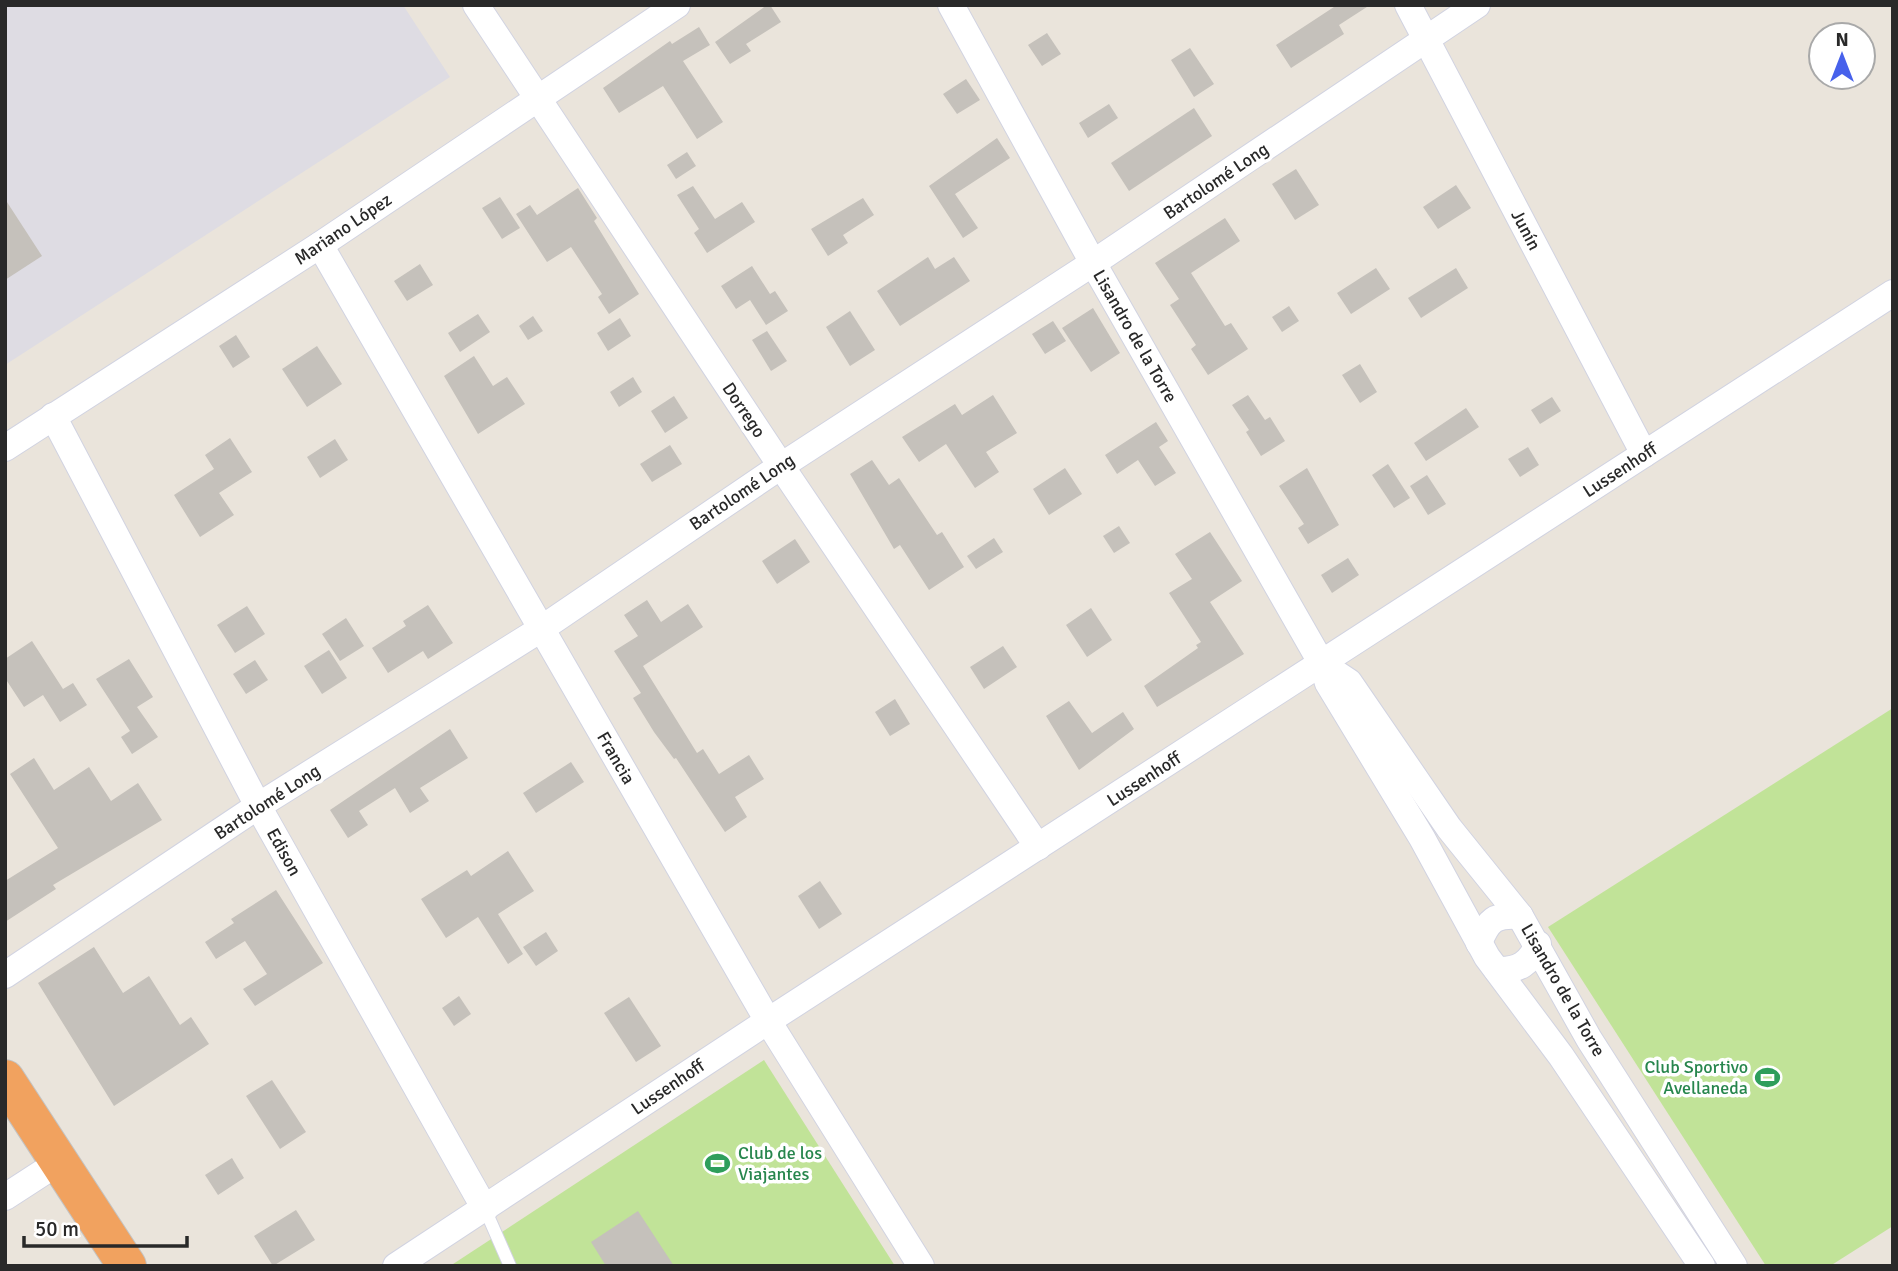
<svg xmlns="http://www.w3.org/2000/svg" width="1898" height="1271" font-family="Signika,sans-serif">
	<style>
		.industrial { fill: #dedce3 }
		.pitch { fill: #c1e398 }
		.building { fill: #c5c1bb }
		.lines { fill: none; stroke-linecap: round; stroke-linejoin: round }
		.lane-casing { stroke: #d1d3e1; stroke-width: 14 }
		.street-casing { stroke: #d1d3e1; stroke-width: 28 }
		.highway-casing { stroke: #c3c3c3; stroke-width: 40 }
		.lane { stroke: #fff; stroke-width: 12 }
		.street { stroke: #fff; stroke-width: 26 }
		.highway { stroke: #f1a25f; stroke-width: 38 }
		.labels { text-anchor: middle; stroke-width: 7; stroke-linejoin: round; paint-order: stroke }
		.street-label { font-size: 18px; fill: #292929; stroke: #fff }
		.leisure-label { font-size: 18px; fill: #27864d; stroke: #fff; text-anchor: end }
	</style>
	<rect width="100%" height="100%" fill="#eae4db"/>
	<path class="industrial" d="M5,5H403L450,77L5,365Z"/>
	<g class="pitch">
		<path d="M1893,708V1226L1830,1266H1766L1548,927Z"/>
		<path d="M764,1060L895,1266H450Z"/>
	</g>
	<g class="building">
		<path d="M767,5H770L781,22L746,44L751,51L730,64L715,42Z"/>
		<path d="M1337,5H1370L1339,25L1344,34L1291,68L1276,45Z"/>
		<path d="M699,27L710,45L683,61L723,122L697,139L663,86L619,113L603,88L670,41L672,44Z"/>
		<path d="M1047,33L1061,54L1042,66L1028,45Z"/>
		<path d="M1190,48L1214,84L1194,97L1171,60Z"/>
		<path d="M966,79L980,100L957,114L943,94Z"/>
		<path d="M1109,104L1118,118L1088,138L1079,123Z"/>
		<path d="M1194,108L1212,136L1129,191L1111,163Z"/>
		<path d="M997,138L1010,158L955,194L978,228L963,238L929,186Z"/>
		<path d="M687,152L696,166L676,179L667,165Z"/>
		<path d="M1296,169L1319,205L1295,220L1272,184Z"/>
		<path d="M1456,185L1471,208L1438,229L1423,207Z"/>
		<path d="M693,186L715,219L742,202L755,222L707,253L694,233L699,229L677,195Z"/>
		<path d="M578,188L597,218L594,221L639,294L609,314L598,297L602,294L571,247L547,262L516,214L530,205L537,215Z"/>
		<path d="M500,197L520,228L502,239L482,208Z"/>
		<path d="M863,198L874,215L843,235L848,243L828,256L811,229Z"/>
		<path d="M5,199L42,256L5,280Z"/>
		<path d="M1225,218L1240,241L1191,273L1225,326L1231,323L1248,349L1208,375L1191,349L1196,345L1170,305L1179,299L1155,263Z"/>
		<path d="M928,257L935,269L954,257L970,281L900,326L877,291Z"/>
		<path d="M420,264L433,285L407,301L394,281Z"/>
		<path d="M752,266L770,294L775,291L788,311L766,325L750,300L736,309L721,286Z"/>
		<path d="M1376,268L1390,289L1351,314L1337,293Z"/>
		<path d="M1456,268L1468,288L1421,318L1408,298Z"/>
		<path d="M1289,306L1299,321L1282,332L1272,317Z"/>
		<path d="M1093,308L1120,353L1091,372L1062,328Z"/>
		<path d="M850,311L875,350L850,366L826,327Z"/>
		<path d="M478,314L490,332L460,352L448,333Z"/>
		<path d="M533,316L543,331L528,340L519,326Z"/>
		<path d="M620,318L631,336L608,351L597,333Z"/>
		<path d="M1053,321L1066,341L1045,354L1032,334Z"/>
		<path d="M767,331L787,361L771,371L752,340Z"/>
		<path d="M236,335L250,357L233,368L219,346Z"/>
		<path d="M317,346L342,384L307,407L282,369Z"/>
		<path d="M474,356L493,386L507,377L525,404L478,434L444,376Z"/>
		<path d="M1360,364L1377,392L1360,403L1342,375Z"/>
		<path d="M633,377L642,392L619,407L610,392Z"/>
		<path d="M993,395L1017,433L986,452L999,472L975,488L946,444L919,462L902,437L955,404L962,415Z"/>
		<path d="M1248,395L1265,420L1270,417L1285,441L1261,456L1246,432L1249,430L1232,405Z"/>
		<path d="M674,396L688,418L665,433L651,411Z"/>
		<path d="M1552,397L1561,411L1540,424L1531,410Z"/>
		<path d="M1466,408L1479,427L1426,461L1414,443Z"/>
		<path d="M1156,422L1168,441L1159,447L1176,473L1155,486L1138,460L1117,474L1105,455Z"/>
		<path d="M230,438L252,472L219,493L234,515L200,537L174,495L214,469L205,455Z"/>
		<path d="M335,439L348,460L320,478L307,457Z"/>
		<path d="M670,445L682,464L652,482L640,464Z"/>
		<path d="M1528,447L1539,465L1520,477L1508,459Z"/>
		<path d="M872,460L889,485L899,478L937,535L942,532L964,567L929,590L900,545L894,549L850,474Z"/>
		<path d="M1388,464L1410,498L1394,508L1372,475Z"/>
		<path d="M1065,468L1082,494L1049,515L1033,489Z"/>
		<path d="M1307,468L1339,525L1308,544L1298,528L1304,524L1279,486Z"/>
		<path d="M1427,475L1446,504L1428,515L1410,486Z"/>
		<path d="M1119,526L1130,543L1114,553L1103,536Z"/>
		<path d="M1210,532L1242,581L1210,602L1244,654L1157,707L1144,686L1198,648L1196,645L1201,642L1169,593L1192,579L1175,554Z"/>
		<path d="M994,538L1003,552L976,569L967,556Z"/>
		<path d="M795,539L810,562L777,584L762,561Z"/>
		<path d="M1348,558L1359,575L1332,593L1321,575Z"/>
		<path d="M647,600L661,622L688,604L703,627L643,666L697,753L703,749L719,774L749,755L764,779L735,797L747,817L725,832L676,758L674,759L654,732L633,698L641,693L614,651L638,636L624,615Z"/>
		<path d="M428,605L453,643L428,659L423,651L388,673L372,648L406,626L403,621Z"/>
		<path d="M247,606L265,634L235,653L217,625Z"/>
		<path d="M1091,608L1112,640L1087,657L1066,625Z"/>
		<path d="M346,618L364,646L340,661L322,634Z"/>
		<path d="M32,641L63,689L73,683L87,705L60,722L43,695L24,707L5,678V659Z"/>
		<path d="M1003,646L1017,667L984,689L970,667Z"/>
		<path d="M329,650L347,678L322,694L304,666Z"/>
		<path d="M129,659L153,697L137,707L158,737L132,754L121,737L130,731L96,679Z"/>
		<path d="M255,660L268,680L246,694L233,674Z"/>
		<path d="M895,699L910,724L890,736L875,712Z"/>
		<path d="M1069,701L1092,733L1123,712L1134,729L1079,770L1046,716Z"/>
		<path d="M450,729L468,758L420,788L429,801L410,813L395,788L359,811L368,825L348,838L330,810Z"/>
		<path d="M34,758L54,790L89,767L111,801L138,783L162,820L53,885L56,889L5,922V881L58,848L10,774Z"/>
		<path d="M571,762L584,782L536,813L523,793Z"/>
		<path d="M508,851L534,891L498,914L523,954L508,964L478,917L446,938L421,899L467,870L471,876Z"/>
		<path d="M820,881L842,914L819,929L798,896Z"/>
		<path d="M276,890L323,963L255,1006L243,989L267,974L245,941L216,959L205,942L234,923L231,919Z"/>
		<path d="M546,932L558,951L536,966L523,947Z"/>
		<path d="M94,947L123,993L149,976L180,1025L191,1017L209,1044L114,1106L38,983Z"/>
		<path d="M459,996L471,1014L454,1026L442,1008Z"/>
		<path d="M629,997L661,1046L636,1062L604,1013Z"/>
		<path d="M272,1080L306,1132L280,1149L246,1096Z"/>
		<path d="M232,1158L244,1178L218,1195L205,1175Z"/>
		<path d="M296,1210L315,1240L273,1266L254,1236Z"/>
		<path d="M638,1211L674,1266H606L591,1242Z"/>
	</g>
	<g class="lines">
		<defs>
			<path id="lane" d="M485,1209L510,1266"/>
			<g id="street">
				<path d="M476,5L781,466L1038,847"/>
				<path d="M951,5L1093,263L1322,664L1328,683L1422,838L1487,957L1561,1056L1702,1266"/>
				<path d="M1408,5L1644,454"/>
				<path d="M320,245L768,1021L921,1266"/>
				<path d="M53,416L258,806L485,1209"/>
				<path d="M5,448L320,245L677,5"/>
				<path d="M1322,664L1349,682L1449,828L1520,916L1589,1039L1734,1266"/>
				<path d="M1479,943C1488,920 1495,914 1520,916"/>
				<path d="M1497,970C1519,971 1530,963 1538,944"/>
				<path d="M5,975L258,806L541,629L781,466L1093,263L1477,5"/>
				<path d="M5,1197L59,1162"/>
				<path d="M396,1266L768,1021L1893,293"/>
			</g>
			<path id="highway" d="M5,1079L127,1266"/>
		</defs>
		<use href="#lane" class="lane-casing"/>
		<use href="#street" class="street-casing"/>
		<use href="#highway" class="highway-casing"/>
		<use href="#lane" class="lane"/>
		<use href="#street" class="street"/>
		<use href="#highway" class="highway"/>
	</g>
	<defs>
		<symbol id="stadium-bare" viewBox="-9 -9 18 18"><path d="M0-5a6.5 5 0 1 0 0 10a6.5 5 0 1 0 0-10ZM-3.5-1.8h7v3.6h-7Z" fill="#2e9e5b" stroke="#fff" stroke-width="2.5" paint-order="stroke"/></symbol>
	</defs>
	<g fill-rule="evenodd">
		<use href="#stadium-bare" x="1750" y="1060" width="35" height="35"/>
		<use href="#stadium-bare" x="700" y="1146" width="35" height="35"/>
	</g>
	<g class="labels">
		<g class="street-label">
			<text transform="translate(1216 181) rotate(-34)" y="6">Bartolomé Long</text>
			<text transform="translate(343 229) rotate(-34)" y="6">Mariano López</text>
			<text transform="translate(1526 230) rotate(62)" y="6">Junín</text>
			<text transform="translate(1135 336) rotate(60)" y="6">Lisandro de la Torre</text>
			<text transform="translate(744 410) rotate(56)" y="6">Dorrego</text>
			<text transform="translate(1620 470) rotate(-33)" y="6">Lussenhoff</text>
			<text transform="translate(742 492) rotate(-34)" y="6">Bartolomé Long</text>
			<text transform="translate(616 758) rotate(60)" y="6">Francia</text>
			<text transform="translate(1144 779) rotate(-33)" y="6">Lussenhoff</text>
			<text transform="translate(267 802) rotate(-33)" y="6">Bartolomé Long</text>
			<text transform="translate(284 852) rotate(61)" y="6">Edison</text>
			<text transform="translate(1563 990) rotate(60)" y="6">Lisandro de la Torre</text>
			<text transform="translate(668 1087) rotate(-34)" y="6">Lussenhoff</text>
		</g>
		<g class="leisure-label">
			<text x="1748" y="1073">Club Sportivo<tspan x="1748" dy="21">Avellaneda</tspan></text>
			<text x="738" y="1159" text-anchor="start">Club de los<tspan x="738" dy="21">Viajantes</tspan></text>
		</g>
	</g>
	<rect width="1898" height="1271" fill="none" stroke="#292929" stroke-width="14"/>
	<g transform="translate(1842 56)"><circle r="33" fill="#ffffff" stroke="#a9a9a9" stroke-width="2"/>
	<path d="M0-5L12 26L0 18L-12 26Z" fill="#4761eb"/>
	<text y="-10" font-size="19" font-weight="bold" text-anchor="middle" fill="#292929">N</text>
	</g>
	<path d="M24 1236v10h163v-10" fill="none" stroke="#292929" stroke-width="3.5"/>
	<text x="35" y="1236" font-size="21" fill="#292929" stroke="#ffffff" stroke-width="5" paint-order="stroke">50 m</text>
</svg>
